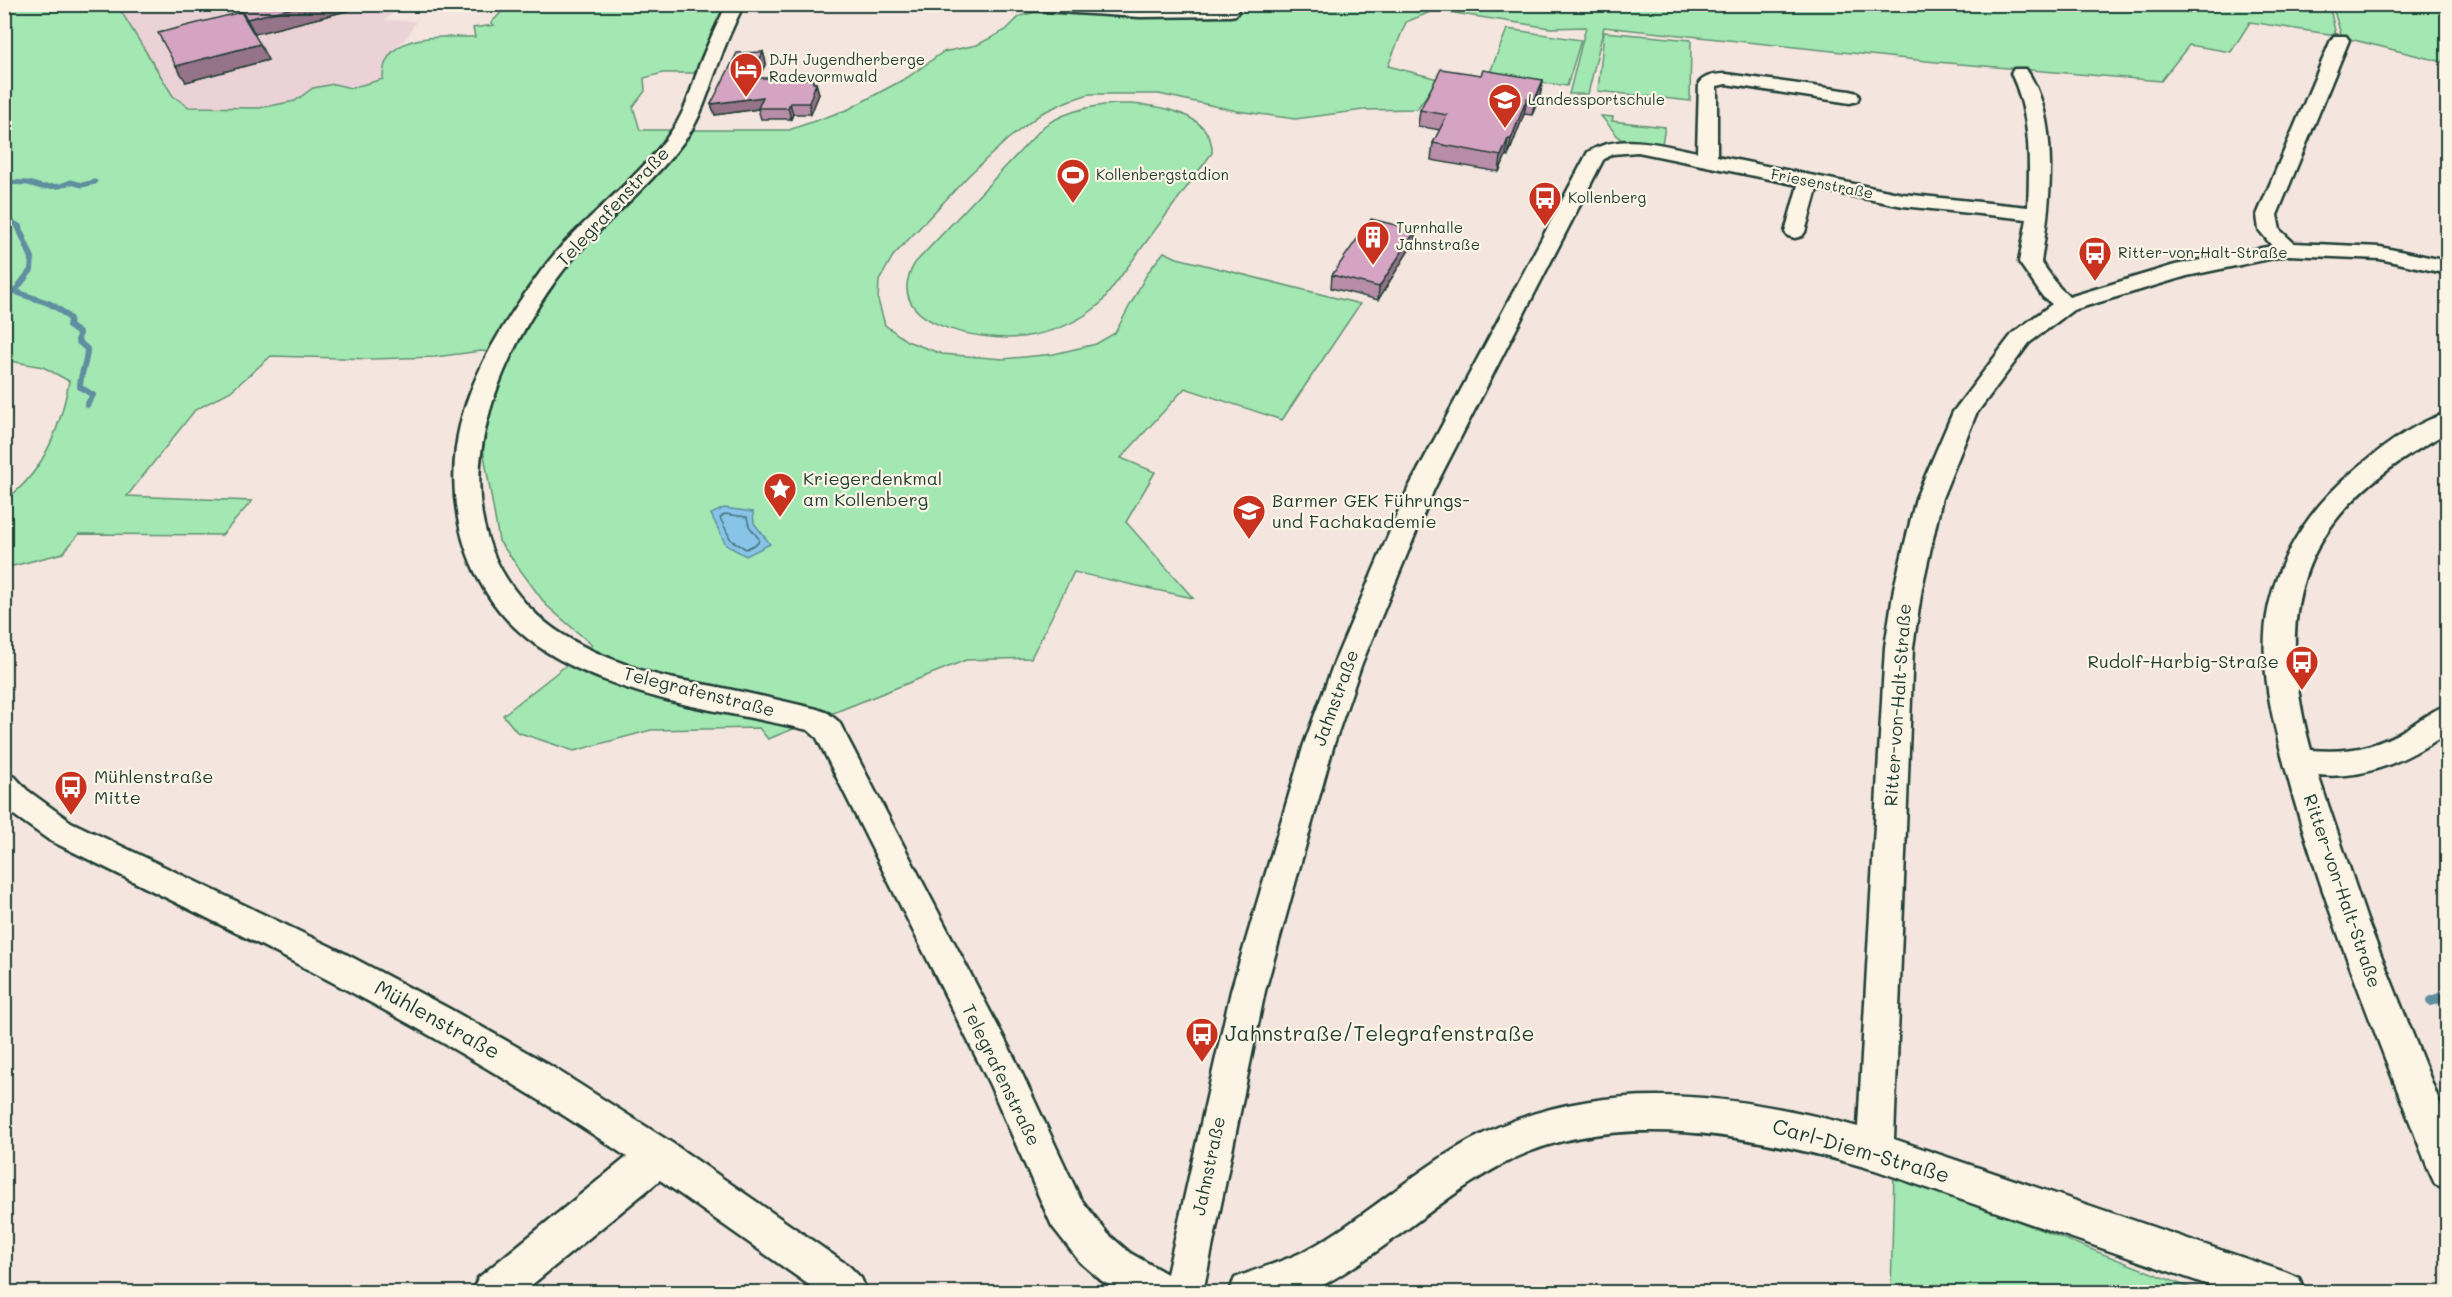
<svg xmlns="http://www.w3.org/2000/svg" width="2452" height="1297" font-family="Mali,sans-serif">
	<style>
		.built { fill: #ebd2d6 }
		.green { fill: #a3e7b2; stroke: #619273; stroke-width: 1.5 }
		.water { fill: #88c4e8; stroke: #5e8ea0; stroke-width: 1.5 }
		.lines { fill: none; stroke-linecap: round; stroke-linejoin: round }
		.shore { stroke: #49737c; stroke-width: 1.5 }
		.stream-far2 { stroke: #5e8ea0; stroke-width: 5 }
		.stream-far1 { stroke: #5e8ea0; stroke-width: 6 }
		.stream { stroke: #5e8ea0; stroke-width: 10 }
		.street-casing { stroke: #1f3d34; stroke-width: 5 }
		.street { fill: #fcf5e5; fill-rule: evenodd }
		.wall { fill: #b78da8; stroke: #1f3d34; stroke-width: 1.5 }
		.shaded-wall { fill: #957388; stroke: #1f3d34; stroke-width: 1.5 }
		.building { fill: #d5a4c3; stroke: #1f3d34; stroke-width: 1.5 }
		.labels { text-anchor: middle; stroke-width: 4.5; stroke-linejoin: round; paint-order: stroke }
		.far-poi-label { font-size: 15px; fill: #1f3d34; stroke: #fcf5e5; text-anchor: start }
		.far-street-label { font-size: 15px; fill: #1f3d34; stroke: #fcf5e5 }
		.street-label { font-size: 18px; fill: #1f3d34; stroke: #fcf5e5 }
		.poi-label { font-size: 18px; fill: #1f3d34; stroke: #fcf5e5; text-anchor: start }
		.near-street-label { font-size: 21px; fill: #1f3d34; stroke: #fcf5e5 }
		.near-poi-label { font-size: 21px; fill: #1f3d34; stroke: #fcf5e5; text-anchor: start }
	</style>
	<rect width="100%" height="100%" fill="#f4e5de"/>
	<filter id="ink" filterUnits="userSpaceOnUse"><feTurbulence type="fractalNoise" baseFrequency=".0167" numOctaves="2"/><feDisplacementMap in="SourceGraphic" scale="12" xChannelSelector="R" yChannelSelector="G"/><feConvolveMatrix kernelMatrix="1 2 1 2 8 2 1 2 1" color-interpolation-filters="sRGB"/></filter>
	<g filter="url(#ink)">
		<path class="built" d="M128,4H404L385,20L416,21L409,34L397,47L383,79L351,88L334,84L314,88L295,101L259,108L189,107L173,96L119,8Z"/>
		<g class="green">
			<path d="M1215,4H2329L2336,35L2250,22L2231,52L2189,45L2161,81L1936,62L1604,27L1588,94H1569L1586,27L1550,28L1435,10L1406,22L1388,66L1438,79L1417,109L1363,110L1295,119L1237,111L1159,94H1089L1068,101L1042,113L1008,139L969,175L893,256L879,281L878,300L885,325L907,341L942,354L1003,359L1054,354L1096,344L1115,333L1148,272L1164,252L1177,258L1360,304L1282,420L1185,388L1121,458L1155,472L1126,522L1193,598L1074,572L1031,658L966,660L768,739L759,728L651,730L574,751L517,732L503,715L592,645L546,605L499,541L483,449L493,398L510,355L481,351L435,357L373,359L271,356L231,391L195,410L127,496L252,501L222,535L79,534L63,553L5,568V500C44,473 61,426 69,381L43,367L10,361L5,345L4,5H128L119,8L173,96L189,107L259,108L295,101L313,88L334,84L351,88L383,79C382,31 441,37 475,37L473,28L494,25L491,23L508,5H735L704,73H663L644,78L645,91L633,107L640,130H789L849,109L908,77L943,52L977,45L1006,30L1020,16L1057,7L1212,12Z"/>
			<path d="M2332,5H2447V63L2342,37Z"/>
			<path d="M1507,29L1581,40L1567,86L1489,75Z"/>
			<path d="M1604,32L1691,40L1690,101L1598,91Z"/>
			<path d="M1130,104C1159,105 1214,114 1212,153L1101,303C1079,323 1051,333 1022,337C983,342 877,325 915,263L1044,126C1069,109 1101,103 1130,104Z"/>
			<path d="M1601,116L1613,117L1612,121L1665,127L1662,144L1620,139Z"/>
			<path d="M1894,1173L2201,1292H1891Z"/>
		</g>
		<path class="water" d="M724,508L753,512L754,523L770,544L746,556L726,545L711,514Z"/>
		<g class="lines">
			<path class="shore" d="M725,514L747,517L749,526L759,539L758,543L746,549L731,540L720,518Z"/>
			<g class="stream-far2">
				<path d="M4,182L28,183L42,187L60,186L71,182L82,185L95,182"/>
				<path d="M4,216L20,227"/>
			</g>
			<path class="stream-far1" d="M18,226L32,258L31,270L15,291C40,303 50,298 70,319L69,326L79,333L78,341L87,349C87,363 80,374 80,387L93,395L87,405"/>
			<path class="stream" d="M2431,1001L2448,995"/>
			<defs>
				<g id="street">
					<path d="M727,4H744C734,24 725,44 718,65C709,88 703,113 689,134C651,189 595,226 556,280C483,381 433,527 545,622C568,641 602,656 630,666C656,677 686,681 713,686C748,693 783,701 817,709L828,713L839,722L1016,1061L1080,1198L1108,1234L1130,1253L1167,1274L1231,991L1304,744L1334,663L1408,489L1588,152C1622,132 1661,145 1697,152L1699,83C1705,75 1717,74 1726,74L1850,91L1857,93L1859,97L1857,101L1850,103L1726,84L1717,86V156L1903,194L2028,207C2030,161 2031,115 2011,73L2014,69H2026C2061,119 2050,205 2041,262L2059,287L2069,297L2175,265L2272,246L2259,230L2257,215L2331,40L2334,36H2346L2349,40L2277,215L2280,230L2294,243L2380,247L2448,261V274L2380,259L2288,255L2187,276L2073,310L2029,343L1976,414L1942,498L1922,588L1913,647L1894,1139L2285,1272L2299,1278L2305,1292H2229L1875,1170C1762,1137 1613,1105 1503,1164C1448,1193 1403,1236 1350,1269C1337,1277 1321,1288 1306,1292C1290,1296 1248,1292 1229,1292L1235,1278C1259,1268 1283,1262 1307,1250C1364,1219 1411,1173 1469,1141C1590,1075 1730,1092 1858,1127L1885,647L1894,588L1916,498L1953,412L2013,333L2052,304L2043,297L2019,262L2027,219L1903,206L1817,189L1805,232L1802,236L1795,238L1788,236L1785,232L1798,185L1638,152L1612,154L1603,160L1434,489L1362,663L1334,744L1265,991L1203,1292H1121L1102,1281L1080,1262L1052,1226L990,1085L817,738L808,730C742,714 673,707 610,682C582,672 551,657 527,638C463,587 442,498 461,421C475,367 507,318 539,274C577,220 637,184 673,129C686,110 692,87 699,66C707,45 717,25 727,4Z"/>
					<path d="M1002,4L1230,6L1236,7L1238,11L1236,15L1230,16L1140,17L1010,9Z"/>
					<path d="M2448,413V432C2307,509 2269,595 2311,750C2348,753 2375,748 2406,729C2420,720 2432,710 2448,705V733C2407,759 2368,780 2318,775L2367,920L2448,1123V1190L2435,1184L2429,1171C2381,1047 2330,924 2293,796C2277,737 2255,667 2269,605C2281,551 2313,505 2355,470C2381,448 2415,422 2448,413Z"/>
					<path d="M4,773L15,777L27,790L71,822L342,952L448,1008L546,1063L672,1143L849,1266L861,1278L867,1292H819L660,1180L523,1292H472L478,1278L627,1157C445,1033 247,937 49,840L4,808Z"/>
				</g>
			</defs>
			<use href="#street" class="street-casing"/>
			<use href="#street" class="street"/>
		</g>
		<g class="wall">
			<path d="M235,4H349L351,10L255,34L245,19L268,60L186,82L240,12Z"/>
			<path d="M763,52L766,63L758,78L816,83L819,94L811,114H793L791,119H761L758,109L715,115L711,104Z"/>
			<path d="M1481,75L1543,80L1540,96L1532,115L1524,114L1508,156L1506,155L1499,172L1431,160L1433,143L1440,130L1418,126L1420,110Z"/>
			<path d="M1416,230L1414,242L1378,300L1331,288L1332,275Z"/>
		</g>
		<g class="shaded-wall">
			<path d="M309,4H349L351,10L255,34L247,19Z"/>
			<path d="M260,44L268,60L186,82L176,66Z"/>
			<path d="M763,52L766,63L754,88L751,78Z"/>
			<path d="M812,78L815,88L816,83L819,94L811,114L809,103Z"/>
			<path d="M1543,80L1540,96L1532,115L1535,99Z"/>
			<path d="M763,97L758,109L715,115L711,104Z"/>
			<path d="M1527,98L1524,114L1508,156L1511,139Z"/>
			<path d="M790,103L793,114L791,119L788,108Z"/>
			<path d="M1508,139L1506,155L1499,172L1501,156Z"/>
			<path d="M1416,230L1414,242L1378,300L1379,287Z"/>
		</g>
		<g class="building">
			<path d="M237,4H309L247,19Z"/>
			<path d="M241,12L260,44L176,66L158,33Z"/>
			<path d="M763,52L751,78H812L813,83H816L809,103H790L788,108H758L763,97L711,104L737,53Z"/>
			<path d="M1441,69L1481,75L1483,70L1543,80L1535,99L1527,98L1511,139H1508L1501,156L1433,143L1447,115L1420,110Z"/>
			<path d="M1371,219L1416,230L1379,287L1332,275Z"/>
		</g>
	</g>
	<defs>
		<symbol id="hotel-pin" viewBox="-11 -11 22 30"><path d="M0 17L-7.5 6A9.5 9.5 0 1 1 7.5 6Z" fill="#c8321e" stroke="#fcf5e5"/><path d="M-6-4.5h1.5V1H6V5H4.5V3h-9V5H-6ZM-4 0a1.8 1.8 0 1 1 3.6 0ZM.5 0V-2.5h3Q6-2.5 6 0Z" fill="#fff"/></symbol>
		<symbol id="school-pin" viewBox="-11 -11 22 30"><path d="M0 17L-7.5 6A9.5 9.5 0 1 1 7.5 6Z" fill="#c8321e" stroke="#fcf5e5"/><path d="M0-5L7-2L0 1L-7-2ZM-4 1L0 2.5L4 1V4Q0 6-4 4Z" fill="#fff"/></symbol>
		<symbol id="stadium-pin" viewBox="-11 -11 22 30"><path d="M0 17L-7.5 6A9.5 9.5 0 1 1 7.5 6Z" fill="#c8321e" stroke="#fcf5e5"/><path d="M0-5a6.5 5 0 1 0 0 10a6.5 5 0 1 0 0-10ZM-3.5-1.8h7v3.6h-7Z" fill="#fff"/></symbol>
		<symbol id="bus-pin" viewBox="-11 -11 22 30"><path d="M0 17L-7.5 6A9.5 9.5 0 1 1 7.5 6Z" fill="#c8321e" stroke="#fcf5e5"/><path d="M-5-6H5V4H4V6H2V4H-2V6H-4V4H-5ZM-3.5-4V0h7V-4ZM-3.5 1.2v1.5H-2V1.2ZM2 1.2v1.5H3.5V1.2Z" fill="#fff"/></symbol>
		<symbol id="building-pin" viewBox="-11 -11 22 30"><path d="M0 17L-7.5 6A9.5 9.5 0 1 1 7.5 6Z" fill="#c8321e" stroke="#fcf5e5"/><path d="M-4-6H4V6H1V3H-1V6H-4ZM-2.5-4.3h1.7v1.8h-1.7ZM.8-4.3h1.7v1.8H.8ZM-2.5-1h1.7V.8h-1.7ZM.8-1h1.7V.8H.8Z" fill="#fff"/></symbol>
		<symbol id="sight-pin" viewBox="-11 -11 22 30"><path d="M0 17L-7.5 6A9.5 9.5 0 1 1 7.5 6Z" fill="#c8321e" stroke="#fcf5e5"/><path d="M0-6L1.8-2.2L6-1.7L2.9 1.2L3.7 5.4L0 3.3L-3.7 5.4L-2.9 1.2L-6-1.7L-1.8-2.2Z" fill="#fff"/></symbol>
		<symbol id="university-pin" viewBox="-11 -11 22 30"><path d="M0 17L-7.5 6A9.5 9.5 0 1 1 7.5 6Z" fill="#c8321e" stroke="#fcf5e5"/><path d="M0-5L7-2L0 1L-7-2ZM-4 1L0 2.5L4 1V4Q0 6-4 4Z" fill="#fff"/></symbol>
	</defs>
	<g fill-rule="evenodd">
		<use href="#hotel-pin" x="727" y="50" width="38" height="52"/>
		<use href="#school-pin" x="1486" y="81" width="38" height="52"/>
		<use href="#stadium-pin" x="1054" y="156" width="38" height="52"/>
		<use href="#bus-pin" x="1526" y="179" width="38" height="52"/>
		<use href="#building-pin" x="1354" y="218" width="38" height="52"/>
		<use href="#bus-pin" x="2076" y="234" width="38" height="52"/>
		<use href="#sight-pin" x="761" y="470" width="38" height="52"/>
		<use href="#university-pin" x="1230" y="492" width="38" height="52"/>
		<use href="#bus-pin" x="2283" y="643" width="38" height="52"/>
		<use href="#bus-pin" x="52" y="768" width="38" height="52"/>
		<use href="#bus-pin" x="1183" y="1015" width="38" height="52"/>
	</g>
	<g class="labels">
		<g class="far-poi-label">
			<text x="769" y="65">DJH Jugendherberge<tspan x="769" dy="17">Radevormwald</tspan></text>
			<text x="1528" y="105">Landessportschule</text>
			<text x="1096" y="180">Kollenbergstadion</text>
			<text x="1568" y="203">Kollenberg</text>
			<text x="1396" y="233">Turnhalle<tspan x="1396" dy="17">Jahnstraße</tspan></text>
			<text x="2118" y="258">Ritter-von-Halt-Straße</text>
		</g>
		<g class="far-street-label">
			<text transform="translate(1822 184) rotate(11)" y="5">Friesenstraße</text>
		</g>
		<g class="street-label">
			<text transform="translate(613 207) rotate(-47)" y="6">Telegrafenstraße</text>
			<text transform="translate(699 692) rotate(14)" y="6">Telegrafenstraße</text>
			<text transform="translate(1336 698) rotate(-70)" y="6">Jahnstraße</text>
			<text transform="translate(1898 705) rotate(-86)" y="6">Ritter-von-Halt-Straße</text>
			<text transform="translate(2342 891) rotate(71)" y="6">Ritter-von-Halt-Straße</text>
			<text transform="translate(1001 1075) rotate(64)" y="6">Telegrafenstraße</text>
			<text transform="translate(1209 1166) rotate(-78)" y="6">Jahnstraße</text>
		</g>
		<g class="poi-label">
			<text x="803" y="485">Kriegerdenkmal<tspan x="803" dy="21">am Kollenberg</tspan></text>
			<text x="1272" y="507">Barmer GEK Führungs-<tspan x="1272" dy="21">und Fachakademie</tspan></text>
			<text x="2279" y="668" text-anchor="end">Rudolf-Harbig-Straße</text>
			<text x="94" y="783">Mühlenstraße<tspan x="94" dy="21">Mitte</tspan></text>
		</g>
		<g class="near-street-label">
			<text transform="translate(437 1020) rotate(29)" y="7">Mühlenstraße</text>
			<text transform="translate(1861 1151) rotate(16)" y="7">Carl-Diem-Straße</text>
		</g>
		<g class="near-poi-label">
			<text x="1225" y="1041">Jahnstraße/Telegrafenstraße</text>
		</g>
	</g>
	<rect width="2452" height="1297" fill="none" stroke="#fcf5e5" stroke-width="24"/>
	<rect x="12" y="12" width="2428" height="1273" fill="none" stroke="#1f3d34" stroke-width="2" filter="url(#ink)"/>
</svg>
